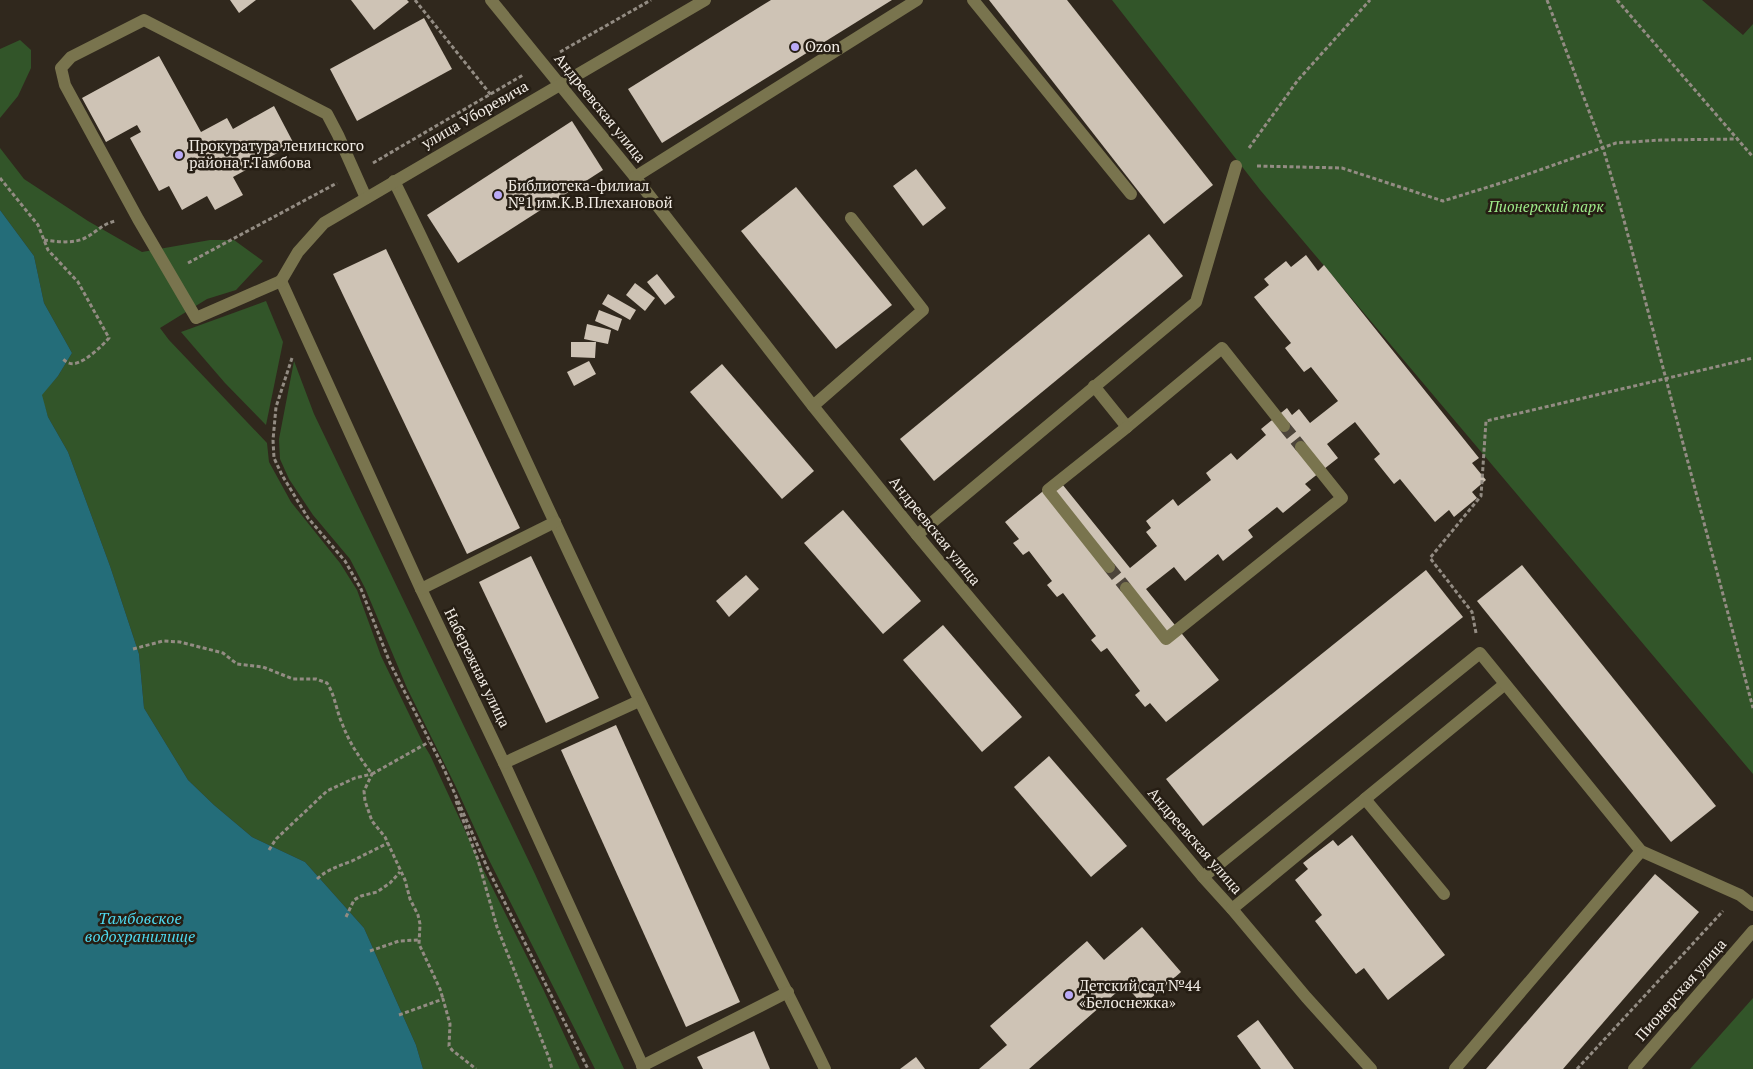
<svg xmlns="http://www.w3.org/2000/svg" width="1753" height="1069" font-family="'PT Serif',serif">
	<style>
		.green { fill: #325529 }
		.water { fill: #246d79 }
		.building { fill: #cec3b5 }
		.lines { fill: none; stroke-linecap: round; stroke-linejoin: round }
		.minor-tunnel { stroke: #4d453b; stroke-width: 12; stroke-dasharray: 12 6; stroke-linecap: butt }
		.path { stroke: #938c83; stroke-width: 3; stroke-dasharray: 4 2.5; stroke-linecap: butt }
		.minor { stroke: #79744e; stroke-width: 12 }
		.poi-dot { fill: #baaaf6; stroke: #261e14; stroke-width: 2 }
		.labels { text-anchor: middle; stroke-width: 5; stroke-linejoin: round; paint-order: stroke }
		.poi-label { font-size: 15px; fill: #f2ece5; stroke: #261e14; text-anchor: start }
		.street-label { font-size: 15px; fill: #f2ece5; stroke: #261e14 }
		.park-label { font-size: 15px; font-style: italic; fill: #9eeb8a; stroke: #261e14 }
		.water-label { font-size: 16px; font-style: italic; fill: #4dd8ee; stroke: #261e14 }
	</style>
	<rect width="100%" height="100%" fill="#30281d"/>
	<g class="green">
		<path d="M1112,0H1702L1743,35L1753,24V774L1261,191Z"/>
		<path d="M20,40L31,50V68L18,96L0,118V49Z"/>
		<path d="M0,148L24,179L88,221L142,252L210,240H234L263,261L236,290L207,299L160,328L169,340L267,443L269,462L291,502L340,563L357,590L381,656L424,745L430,755L482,867L544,991L580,1069H423L416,1045L364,928L305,862L252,837L214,805L188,780L144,708L139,654L110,566L68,452L48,417L41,395L58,376L72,353L44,303L34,256L0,210Z"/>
		<path d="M266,301L283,342L266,425L225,383L181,332Z"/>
		<path d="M294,361L314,414L535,874L624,1069H595L488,858L455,785L407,688L365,588L350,559L313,515L289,479L280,459L279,439Z"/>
		<path d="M1753,998V1069H1690Z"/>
	</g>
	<path class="water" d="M0,210L34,256L44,303L72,353L58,376L42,395L48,417L68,452L110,566L139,654L144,708L188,780L214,805L252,837L305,862L364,928L416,1045L423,1069H0Z"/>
	<g class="building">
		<path d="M230,0H256L239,13Z"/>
		<path d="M351,0H407L409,2L374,30Z"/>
		<path d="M771,0H892L662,143L628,89Z"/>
		<path d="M989,0H1067L1213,185L1164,224Z"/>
		<path d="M424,18L452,69L357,121L330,69Z"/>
		<path d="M159,56L201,132L227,118L233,129L274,106L294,144L233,177L243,195L215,210L207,196L182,210L169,186L159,191L130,138L141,132L137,125L106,142L82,98Z"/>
		<path d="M572,121L603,170L458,263L427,215Z"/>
		<path d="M916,169L946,208L923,226L893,186Z"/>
		<path d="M796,187L892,305L836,349L741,231Z"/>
		<path d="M1149,234L1183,276L934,481L900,439Z"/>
		<path d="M386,249L520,528L467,554L333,274Z"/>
		<path d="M1306,255L1318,271L1324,265L1479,458L1472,463L1486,480L1472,492L1477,498L1454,517L1449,510L1435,522L1400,479L1394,484L1374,459L1380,454L1355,422L1327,444L1338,458L1305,484L1311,490L1283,513L1277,507L1248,530L1253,537L1223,561L1218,554L1185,581L1174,567L1146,589L1219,680L1166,722L1150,703L1145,707L1135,695L1140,691L1107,648L1101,652L1091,640L1096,636L1063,593L1057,597L1047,585L1052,581L1029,551L1023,555L1013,543L1019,539L1005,522L1058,479L1130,568L1157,546L1146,532L1151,528L1146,521L1173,499L1178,506L1211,480L1206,473L1231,453L1237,460L1266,435L1261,429L1287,408L1292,415L1299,409L1310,423L1338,401L1311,367L1304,372L1285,348L1291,343L1254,297L1269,285L1264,279L1286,261L1291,267Z"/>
		<path d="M657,274L675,297L665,305L647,282Z"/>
		<path d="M635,283L655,298L645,311L626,295Z"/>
		<path d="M608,294L636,310L630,320L602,304Z"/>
		<path d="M599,310L622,319L618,331L595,321Z"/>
		<path d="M587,324L611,330L608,344L584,339Z"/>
		<path d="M571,342H596L595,358L571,357Z"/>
		<path d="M589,361L596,374L574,386L567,372Z"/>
		<path d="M722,364L814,471L782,499L690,392Z"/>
		<path d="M843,510L921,601L883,634L804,543Z"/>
		<path d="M531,556L599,698L546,723L479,582Z"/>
		<path d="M1522,565L1716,806L1671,842L1477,601Z"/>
		<path d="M1426,570L1463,617L1203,826L1166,779Z"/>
		<path d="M746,575L759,589L729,617L716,601Z"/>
		<path d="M943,625L1022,717L982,752L903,660Z"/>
		<path d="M616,725L740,1002L686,1027L561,750Z"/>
		<path d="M1049,756L1127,846L1091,877L1014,787Z"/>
		<path d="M1352,835L1445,955L1388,1000L1364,968L1356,974L1315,921L1322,915L1295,880L1308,869L1303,863L1333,840L1338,846Z"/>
		<path d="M1655,874L1699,912L1563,1069H1486Z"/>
		<path d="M1142,927L1181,972L1143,1005L1125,985L1029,1069H979L1007,1045L990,1026L1087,941L1104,960Z"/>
		<path d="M1258,1020L1294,1069H1261L1237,1036Z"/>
		<path d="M754,1031L770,1069H703L697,1057Z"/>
		<path d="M916,1057L925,1069H900Z"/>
	</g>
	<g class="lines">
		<g class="minor-tunnel">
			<path d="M1284,426L1301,447"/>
			<path d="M1109,567L1126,588"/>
		</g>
		<g class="path">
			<path d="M415,0L491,95"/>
			<path d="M1547,0L1603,148L1621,209L1753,708"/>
			<path d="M1617,0L1753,157"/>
			<path d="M560,52L651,0"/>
			<path d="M1249,148L1298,80L1370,0"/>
			<path d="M373,163L523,75"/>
			<path d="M1257,166L1342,168L1443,201L1517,178L1616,143L1661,140L1738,139"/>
			<path d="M0,178L38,225L48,250L78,282L109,338C103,345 80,368 69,363C66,362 64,360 62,358"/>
			<path d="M44,240C58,242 75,244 87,237C99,230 101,225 115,221"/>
			<path d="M188,263L337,183"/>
			<path d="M292,358L276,407L273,440L274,458L282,475L308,518L345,561L361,589L390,663L444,769L487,867L588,1069"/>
			<path d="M1476,633L1472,612L1430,558L1481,496L1486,421L1753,358"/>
			<path d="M133,649L163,641L180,642L223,653L237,664L263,667L293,679H316L327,683C335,695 336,710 342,723C349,743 360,758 372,774L429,742"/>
			<path d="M456,801L478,860L497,927L549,1058L552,1069"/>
			<path d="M269,850L276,839L327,791L355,778L372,774L364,791L365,801L372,821L385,837L405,880L410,899L418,915L420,924L419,944L440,989L443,999"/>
			<path d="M317,879C328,869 339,866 352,861C364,855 376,849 388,843"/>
			<path d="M346,917L354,900L361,896L377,892L390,883L400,872"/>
			<path d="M370,951L399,941L418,940"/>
			<path d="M399,1015L443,999L450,1024L449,1046L452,1050L476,1069"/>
			<path d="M1577,1069L1723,911"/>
		</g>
		<g class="minor">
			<path d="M491,0L635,177L813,406L917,535L1203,877L1232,909L1306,997L1371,1069"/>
			<path d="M973,0L1131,194"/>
			<path d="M635,177L917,0"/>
			<path d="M394,181C479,353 555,529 640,701C700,825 765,945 825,1069"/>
			<path d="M281,281L421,589L504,763L644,1069"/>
			<path d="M281,281L196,318L138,219L65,85L61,68L71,57L144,20L327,114L338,135L366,198"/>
			<path d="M281,281L298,252L324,223L705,0"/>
			<path d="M1094,386L1127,427L1222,348L1284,426"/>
			<path d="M813,406L923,310L851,218"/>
			<path d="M917,535L1196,302L1236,166"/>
			<path d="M1109,567L1048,490L1127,427"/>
			<path d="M1126,588L1166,639L1342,498L1301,447"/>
			<path d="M421,589L555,522"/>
			<path d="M504,763L639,701"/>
			<path d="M1365,799L1505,684"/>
			<path d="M1203,877L1480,653L1641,851L1740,895L1753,905"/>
			<path d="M1232,909L1365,799L1444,894"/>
			<path d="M642,1066L788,992"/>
			<path d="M1455,1069L1641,851"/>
			<path d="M1634,1069L1753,931"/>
		</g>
	</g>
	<g class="poi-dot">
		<circle cx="795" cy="47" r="5"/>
		<circle cx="179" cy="155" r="5"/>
		<circle cx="498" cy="195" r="5"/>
		<circle cx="1069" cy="995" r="5"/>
	</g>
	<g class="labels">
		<g class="poi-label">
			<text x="805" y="52">Ozon</text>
			<text x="189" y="151">Прокуратура ленинского<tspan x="189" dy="17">района г.Тамбова</tspan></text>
			<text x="508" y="191">Библиотека-филиал<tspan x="508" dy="17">№1 им.К.В.Плехановой</tspan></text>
			<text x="1079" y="991">Детский сад №44<tspan x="1079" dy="17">«Белоснежка»</tspan></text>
		</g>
		<g class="street-label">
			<text transform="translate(600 108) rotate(51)" y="5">Андреевская улица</text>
			<text transform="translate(475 115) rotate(-30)" y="5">улица Уборевича</text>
			<text transform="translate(935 531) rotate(51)" y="5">Андреевская улица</text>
			<text transform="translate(477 668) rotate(64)" y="5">Набережная улица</text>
			<text transform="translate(1195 841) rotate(49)" y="5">Андреевская улица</text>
			<text transform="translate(1681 990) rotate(-49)" y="5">Пионерская улица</text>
		</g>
		<g class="park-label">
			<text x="1546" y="212">Пионерский парк</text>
		</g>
		<g class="water-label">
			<text x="140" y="924">Тамбовское<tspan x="140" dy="18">водохранилище</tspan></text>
		</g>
	</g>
</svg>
